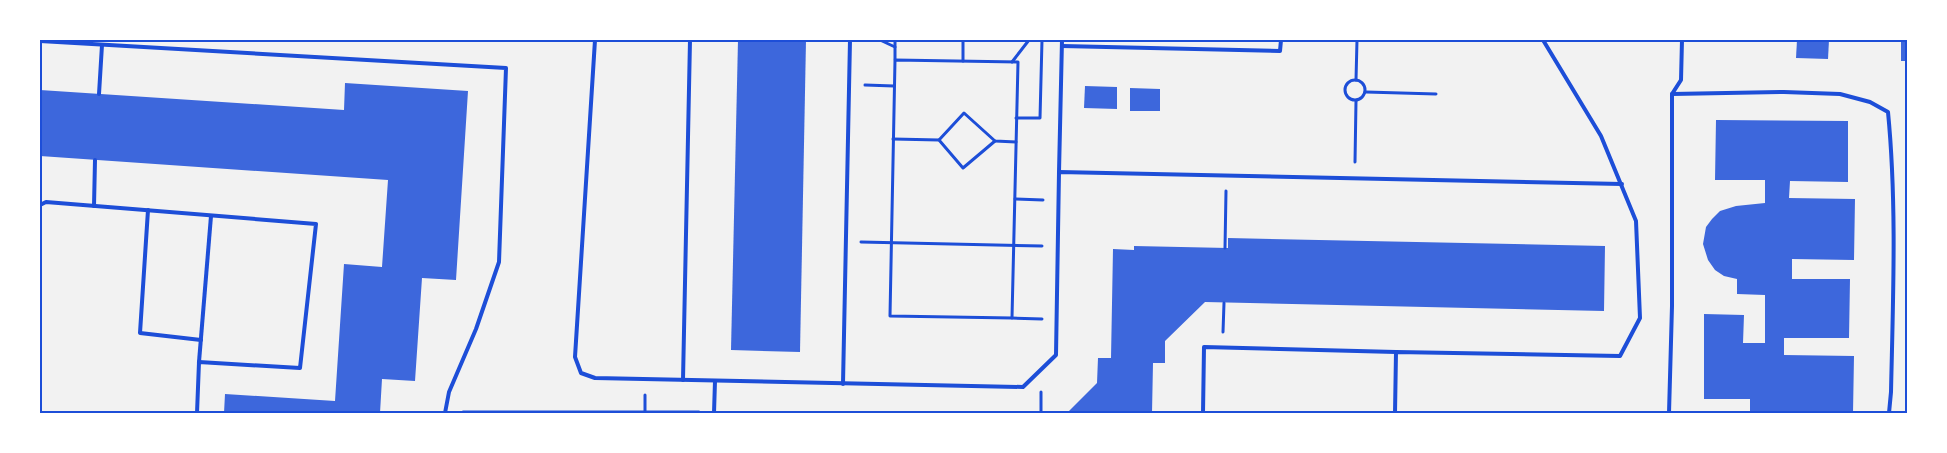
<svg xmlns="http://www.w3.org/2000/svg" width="1947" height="453" font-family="Commissioner,sans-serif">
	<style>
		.building { fill: #3d67dc }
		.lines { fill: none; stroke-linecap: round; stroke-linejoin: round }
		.path { stroke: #1d4ed8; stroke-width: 3 }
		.service { stroke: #1d4ed8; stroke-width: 4 }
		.neatline { fill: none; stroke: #1d4ed8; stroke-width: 2 }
	</style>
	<rect width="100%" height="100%" fill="#f2f2f2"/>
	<g class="building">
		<path d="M738,40H806L800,352L731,350Z"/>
		<path d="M1797,40H1829L1828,59L1796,58Z"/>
		<rect x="1901" y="40" width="6" height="21"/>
		<path d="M345,83L468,91L456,280L422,278L415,381L382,379L380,413H224L225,394L335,401L344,264L382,267L388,180L40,156V90L344,110Z"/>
		<path d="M1085,86L1117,87V109L1084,108Z"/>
		<path d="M1130,88L1160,89V111H1130Z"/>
		<path d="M1716,120L1848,121V182L1790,181L1789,198L1855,199L1854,260L1792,259V279H1850L1849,338H1784V355L1854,356L1853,413H1750V399H1704V314L1744,315L1743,343H1765V295L1737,294V279L1724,276L1715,270L1708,260L1703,244L1706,227L1712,219L1720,211L1736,206L1765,203V180H1715Z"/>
		<path d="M1228,238L1605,246L1604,311L1205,302L1165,341V363H1153L1152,413H1067L1097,383L1098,358H1111L1113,249L1134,250V246L1228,248Z"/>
	</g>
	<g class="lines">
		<g class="path">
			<path d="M880,40L895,47"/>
			<path d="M895,59V40"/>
			<path d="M895,60L1018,62L1012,318L890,316Z"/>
			<path d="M963,61V40"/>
			<path d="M1012,62L1029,40"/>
			<circle cx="1355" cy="90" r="10"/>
			<path d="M1356,80L1357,40"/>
			<path d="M865,85L894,86"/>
			<path d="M1366,92L1436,94"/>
			<path d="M1016,118H1040L1042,40"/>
			<path d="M893,139L939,140L963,168L995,141"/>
			<path d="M939,140L964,113L995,141L1016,142"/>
			<path d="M1355,162L1356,101"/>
			<path d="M1015,199L1043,200"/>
			<path d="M861,242L1042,246"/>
			<path d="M1225,248L1226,191"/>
			<path d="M1012,318L1042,319"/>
			<path d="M1223,332L1224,303"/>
			<path d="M463,412H645V395"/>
			<path d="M645,412H699"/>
			<path d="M1041,413V392"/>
		</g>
		<g class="service">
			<path d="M595,40L575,357L581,373L595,378L1023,387L1056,355L1059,172L1622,184"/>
			<path d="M40,41L506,68L499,262L476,329L449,392L445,413"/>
			<path d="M1062,46L1280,51L1281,40"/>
			<path d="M99,94L102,45"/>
			<path d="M1672,94L1784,92L1840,94L1870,102L1888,112C1897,205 1893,299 1891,392L1889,413"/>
			<path d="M1059,172L1062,40"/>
			<path d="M40,205L46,202L316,224L300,368L199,362L197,413"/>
			<path d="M94,206L95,160"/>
			<path d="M148,210L140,333L201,340"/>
			<path d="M199,362L211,216"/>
			<path d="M683,380L690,40"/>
			<path d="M843,384L850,40"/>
			<path d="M714,413L715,381"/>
			<path d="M1203,413L1204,347L1396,352"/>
			<path d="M1395,413L1396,352L1620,356L1640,318L1636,221L1601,136L1543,40"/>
			<path d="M1669,413L1672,306V94L1681,80L1682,40"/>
		</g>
	</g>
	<rect width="1947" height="453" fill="none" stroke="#ffffff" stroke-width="82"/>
	<rect x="41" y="41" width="1865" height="371" class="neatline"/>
</svg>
